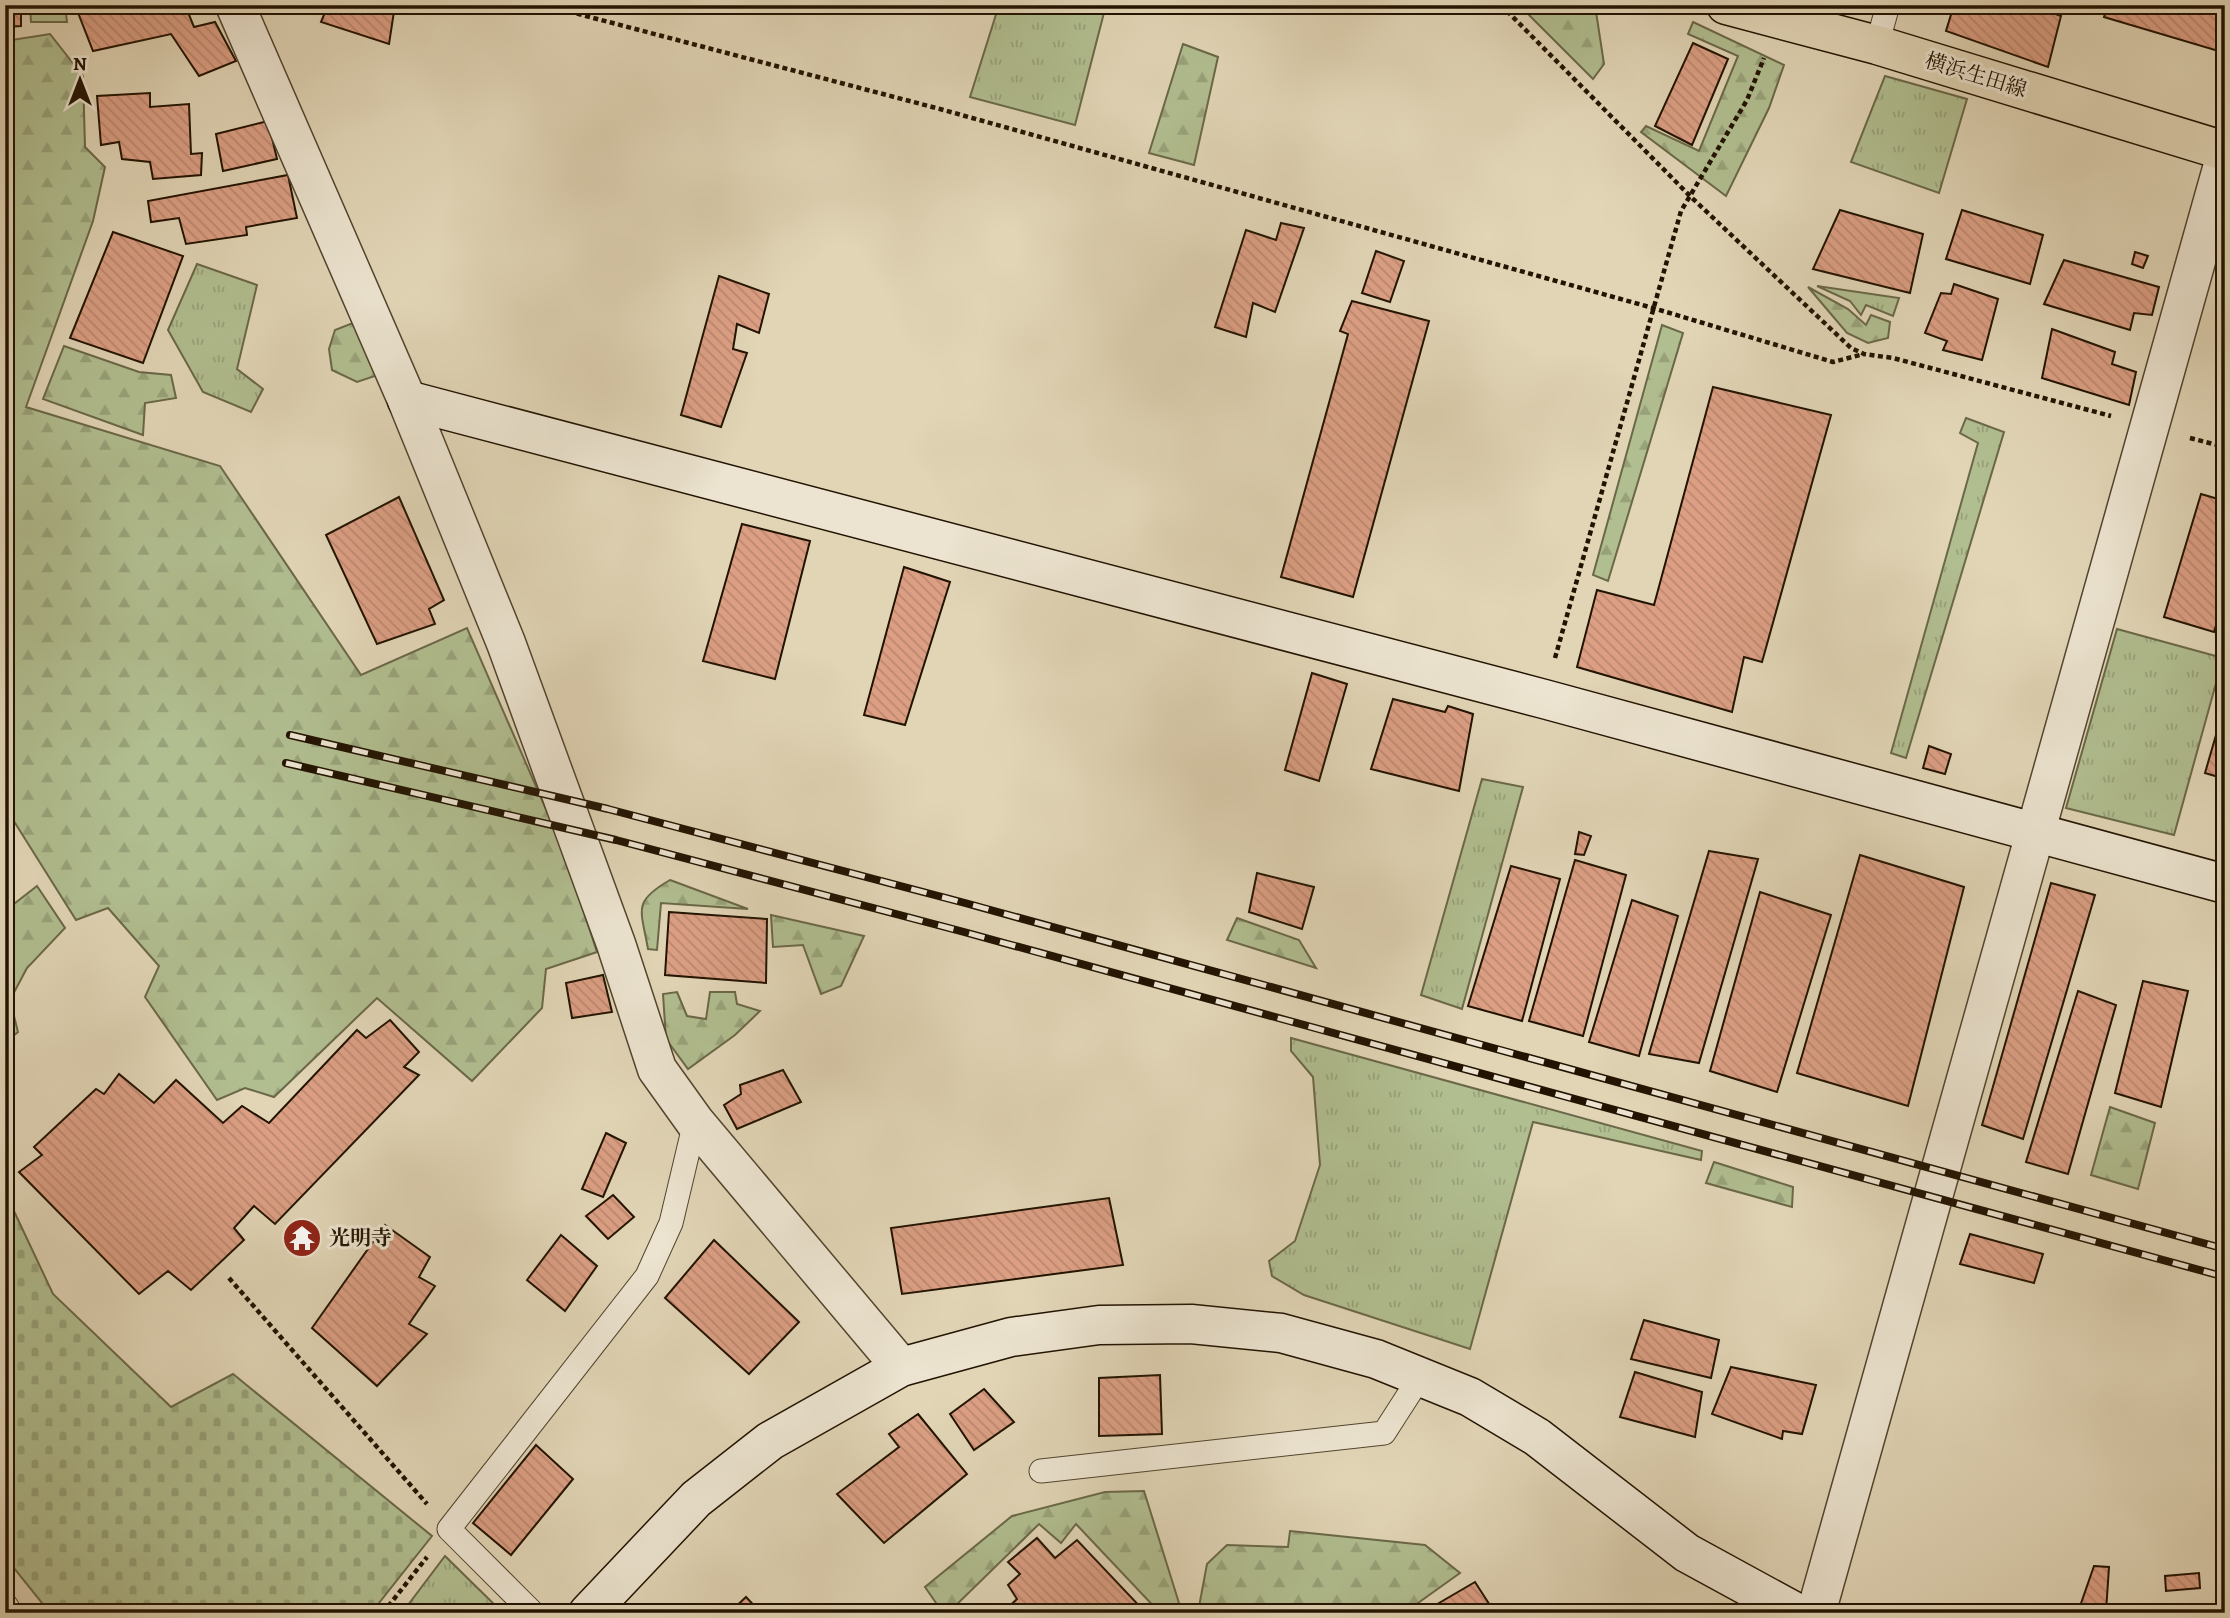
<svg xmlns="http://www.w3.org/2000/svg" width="2230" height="1618" font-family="Alegreya,'Noto Serif JP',serif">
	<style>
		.grass { fill: url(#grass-tufts); stroke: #6a6848; stroke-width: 2 }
		.forest { fill: url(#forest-firs); stroke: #6a6848; stroke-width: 2 }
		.cemetery { fill: url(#cemetery-stones); stroke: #6a6848; stroke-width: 2 }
		.building { fill: url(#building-back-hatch); stroke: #221301; stroke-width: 2 }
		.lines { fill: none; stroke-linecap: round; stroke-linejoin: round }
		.lane-casing { stroke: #52442e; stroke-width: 25 }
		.street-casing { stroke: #52442e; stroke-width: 41 }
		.secondary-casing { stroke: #221301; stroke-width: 41 }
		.primary-casing { stroke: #221301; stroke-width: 41 }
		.path { stroke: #221301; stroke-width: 4.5; stroke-dasharray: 5 3.5; stroke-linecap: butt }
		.lane { stroke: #ece4d0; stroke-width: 23 }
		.street { stroke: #ece4d0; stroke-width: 38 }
		.secondary { stroke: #ece4d0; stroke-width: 38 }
		.primary { stroke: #e1d5b6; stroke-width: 38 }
		.rail-casing { stroke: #221301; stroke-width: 8 }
		.rail { stroke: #ece4d0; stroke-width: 5; stroke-dasharray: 16; stroke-linecap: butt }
		.labels { text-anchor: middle; stroke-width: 6; stroke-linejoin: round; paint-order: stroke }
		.street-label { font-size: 21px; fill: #221301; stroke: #ece4d0 }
		.poi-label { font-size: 21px; font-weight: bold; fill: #221301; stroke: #ece4d0; text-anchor: start }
	</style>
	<defs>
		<pattern id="grass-tufts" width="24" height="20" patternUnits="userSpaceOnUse" patternTransform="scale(1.75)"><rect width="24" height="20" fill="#b1be90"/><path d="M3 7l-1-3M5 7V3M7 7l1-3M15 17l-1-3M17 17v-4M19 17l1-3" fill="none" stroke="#98a27a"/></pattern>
		<pattern id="forest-firs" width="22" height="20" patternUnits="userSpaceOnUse" patternTransform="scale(1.75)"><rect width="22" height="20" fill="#b1be90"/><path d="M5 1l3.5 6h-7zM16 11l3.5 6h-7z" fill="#98a27a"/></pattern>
		<pattern id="cemetery-stones" width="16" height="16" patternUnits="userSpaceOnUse" patternTransform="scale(1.75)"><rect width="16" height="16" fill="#b1be90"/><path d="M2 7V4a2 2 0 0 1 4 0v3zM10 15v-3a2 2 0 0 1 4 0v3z" fill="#98a27a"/></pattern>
		<pattern id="building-back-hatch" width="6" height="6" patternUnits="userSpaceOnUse" patternTransform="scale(1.75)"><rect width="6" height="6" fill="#dc9f84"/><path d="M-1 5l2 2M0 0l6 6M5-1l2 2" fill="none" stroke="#bc8870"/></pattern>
	</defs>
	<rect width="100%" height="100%" fill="#e1d5b6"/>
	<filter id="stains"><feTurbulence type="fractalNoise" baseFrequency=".00286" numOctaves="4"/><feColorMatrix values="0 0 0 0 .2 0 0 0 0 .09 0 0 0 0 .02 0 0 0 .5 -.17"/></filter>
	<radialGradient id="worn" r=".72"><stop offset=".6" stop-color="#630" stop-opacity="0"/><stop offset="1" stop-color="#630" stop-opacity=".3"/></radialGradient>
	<g class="grass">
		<path d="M999,5H1106L1075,125L970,97Z"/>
		<path d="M1885,76L1967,99L1939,193L1851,162Z"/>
		<path d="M197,264L257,285L237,369L263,389L251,412L203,392L168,330Z"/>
		<path d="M1817,286L1899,298L1893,316L1866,305L1861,315L1850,301Z"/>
		<path d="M1966,418L2004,432L1906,758L1891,753L1978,443L1960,433Z"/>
		<path d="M2117,629L2223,658L2174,835L2066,808Z"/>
		<path d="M1482,779L1523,787L1462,1009L1421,995Z"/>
		<path d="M1291,1038L1702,1151L1701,1160L1533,1122L1470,1349L1304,1295L1272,1276L1269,1261L1295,1241L1320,1165L1313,1077L1291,1051Z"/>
		<path d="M445,1556L503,1613H402Z"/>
	</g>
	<g class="forest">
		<path d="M30,5H65L67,22H31Z"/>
		<path d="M1519,5H1595L1604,64L1593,79Z"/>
		<path d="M1693,22L1784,65L1769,108L1726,196L1641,132L1646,126L1699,151L1738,56L1688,34Z"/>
		<path d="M50,34L83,76L85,147L105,167L93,221L26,407L220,466L361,675L467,628L562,846L597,952L546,969L542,1008L472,1081L377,998L274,1097L245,1088L217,1100L145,997L159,966L108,908L76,920L5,807V41Z"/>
		<path d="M1183,44L1218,57L1194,165L1149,153Z"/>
		<path d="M1808,287L1848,309L1866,325L1871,315L1890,322L1888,338L1868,343L1847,333Z"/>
		<path d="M358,321L381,374L357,382L332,370L329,349L335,330Z"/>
		<path d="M1662,325L1683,333L1608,581L1593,575Z"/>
		<path d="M64,346L139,372L171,375L176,398L145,403L143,435L43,399Z"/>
		<path d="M670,880L748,909L661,903L657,950L648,949C641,909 632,902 670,880Z"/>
		<path d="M37,886L65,928L27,968L10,1000L18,1032L5,1042V911Z"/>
		<path d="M771,915L864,936L841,986L821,994L803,945L773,947Z"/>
		<path d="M1237,918L1299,940L1316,968L1227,940Z"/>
		<path d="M677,992L687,1016L706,1019L710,992H735L737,1004L760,1011L735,1035L688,1069L666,1039L663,994Z"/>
		<path d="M2110,1107L2155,1123L2138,1189L2091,1175Z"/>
		<path d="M1714,1162L1793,1187L1792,1207L1706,1183Z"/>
		<path d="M1144,1491L1179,1603L1173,1613H1160L1076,1524L1061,1543L1039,1524L948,1613H943L925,1587L1012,1516L1105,1492Z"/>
		<path d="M1290,1531L1425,1545L1460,1573L1404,1613L1198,1612L1207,1564L1227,1545L1288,1547Z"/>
	</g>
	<path class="cemetery" d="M13,1209L53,1294L171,1407L233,1374L432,1536L371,1613H50L5,1557V1494L10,1491L5,1467V1211Z"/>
	<g class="building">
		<path d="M5,5H21V26L5,27Z"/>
		<path d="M75,5H185L194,27L215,22L236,61L199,76L171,34L93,51Z"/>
		<path d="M328,5H395L389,44L321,22Z"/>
		<path d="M1954,5H2031L2061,16L2048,67L1946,31Z"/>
		<path d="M2108,5H2225V53L2104,17Z"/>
		<path d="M1693,43L1728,59L1692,145L1655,126Z"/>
		<path d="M150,93V107L189,104L191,154L202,153L201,175L153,179L150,162L122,159L119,142L101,145L97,96Z"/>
		<path d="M268,121L277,159L223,171L216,134Z"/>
		<path d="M288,175L297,218L246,227L247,235L186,244L179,218L151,222L148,201Z"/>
		<path d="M1840,210L1923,234L1910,293L1813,269Z"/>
		<path d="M1962,210L2043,235L2030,284L1946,259Z"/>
		<path d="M1281,223L1304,228L1275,312L1253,303L1246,337L1215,327L1246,230L1276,240Z"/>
		<path d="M113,232L183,256L143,363L70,338Z"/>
		<path d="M1376,251L1404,261L1390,302L1362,293Z"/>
		<path d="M2135,252L2148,256L2143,268L2132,264Z"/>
		<path d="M2064,260L2159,287L2152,315L2134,313L2130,330L2044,304Z"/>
		<path d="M719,276L769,294L759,333L737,324L733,349L747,353L721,427L681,415Z"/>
		<path d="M1954,284L1998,299L1982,360L1943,350L1947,341L1925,333L1941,293L1951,294Z"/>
		<path d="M1352,301L1429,321L1353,597L1281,577L1348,334L1340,331Z"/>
		<path d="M2052,329L2115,352L2112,364L2136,372L2129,405L2042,378Z"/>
		<path d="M1713,387L1831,415L1762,662L1744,657L1732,712L1577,667L1597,590L1654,605Z"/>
		<path d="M2201,494L2225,501V595L2214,632L2164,617Z"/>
		<path d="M399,497L444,600L429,609L435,624L377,644L326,535Z"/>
		<path d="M742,524L810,541L775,679L703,661Z"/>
		<path d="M904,567L950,582L905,725L864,715Z"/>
		<path d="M1312,673L1347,684L1319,781L1285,770Z"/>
		<path d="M1393,699L1445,712L1448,706L1473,714L1459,791L1371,769Z"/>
		<path d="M2225,704V779L2205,773Z"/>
		<path d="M1929,746L1951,754L1945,774L1923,768Z"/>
		<path d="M1579,832L1591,836L1584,855L1575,854Z"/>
		<path d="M1709,851L1758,859L1699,1063L1649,1054Z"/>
		<path d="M1860,855L1964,887L1908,1106L1797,1073Z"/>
		<path d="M1575,860L1626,875L1583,1036L1529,1021Z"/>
		<path d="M1511,866L1560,879L1522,1021L1468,1006Z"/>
		<path d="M1257,873L1314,887L1302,929L1249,912Z"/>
		<path d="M2051,883L2095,895L2023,1139L1982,1125Z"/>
		<path d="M1760,892L1831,915L1777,1092L1710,1071Z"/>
		<path d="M1632,900L1678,916L1639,1056L1589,1042Z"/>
		<path d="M669,912L767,919L766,983L665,975Z"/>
		<path d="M603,975L612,1012L572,1018L566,983Z"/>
		<path d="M2143,981L2188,991L2161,1107L2115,1093Z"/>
		<path d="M2078,991L2116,1005L2068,1174L2026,1162Z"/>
		<path d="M390,1020L419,1052L404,1067L419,1075L275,1224L254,1206L234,1228L244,1240L191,1290L168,1271L139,1294L19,1172L42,1155L34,1147L96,1089L104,1094L119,1074L154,1103L176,1080L223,1123L242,1106L269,1123L357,1030L366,1038Z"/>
		<path d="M783,1070L801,1102L737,1129L724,1105L741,1094L740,1085Z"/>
		<path d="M606,1133L626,1143L603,1197L582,1189Z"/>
		<path d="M613,1195L634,1217L608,1239L586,1216Z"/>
		<path d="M1109,1198L1123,1265L902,1294L891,1228Z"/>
		<path d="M385,1225L430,1257L419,1277L435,1286L409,1324L427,1334L377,1386L312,1328Z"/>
		<path d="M1970,1234L2043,1254L2034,1283L1960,1264Z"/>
		<path d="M561,1235L597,1266L565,1311L527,1280Z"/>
		<path d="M714,1240L799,1322L749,1374L665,1298Z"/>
		<path d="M1644,1320L1719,1340L1711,1378L1631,1359Z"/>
		<path d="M1731,1367L1816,1385L1802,1434L1783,1431L1782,1439L1712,1414Z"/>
		<path d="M1635,1372L1702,1392L1695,1437L1620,1417Z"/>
		<path d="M1160,1375L1162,1434L1099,1436V1378Z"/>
		<path d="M984,1389L1014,1422L974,1450L950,1414Z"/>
		<path d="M918,1414L967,1474L884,1543L837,1494L899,1447L889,1434Z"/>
		<path d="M536,1445L573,1479L511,1555L473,1523Z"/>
		<path d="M1037,1538L1055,1558L1077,1540L1146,1613H1002L1017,1599L1008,1585L1020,1574L1008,1562Z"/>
		<path d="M2094,1566L2109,1567L2106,1612H2078Z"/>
		<path d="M2199,1573L2200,1588L2166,1591L2165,1576Z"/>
		<path d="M1475,1582L1495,1613H1422Z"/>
		<path d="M746,1597L761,1613H729Z"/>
	</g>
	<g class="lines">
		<defs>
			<g id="lane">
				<path d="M1877,45L1888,5"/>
				<path d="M1041,1471L1384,1433L1420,1377"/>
				<path d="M5,1604L11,1613"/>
				<path d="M533,1613L449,1529L647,1276L671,1223L695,1122"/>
			</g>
			<g id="street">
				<path d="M235,5L407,400L506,643L616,944L657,1069L695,1122L901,1367"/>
				<path d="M1816,1613L2225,158"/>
			</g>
			<g id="secondary">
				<path d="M407,400L1544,699L2225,884"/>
				<path d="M588,1613L696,1499L770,1441L901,1367L1011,1337L1099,1325L1191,1324L1281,1333L1376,1359L1470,1397L1537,1437L1687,1553L1797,1613"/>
			</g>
			<path id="primary" d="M1726,5L1877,45L2225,151"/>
		</defs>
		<use href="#lane" class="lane-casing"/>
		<use href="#street" class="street-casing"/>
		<use href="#secondary" class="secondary-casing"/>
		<use href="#primary" class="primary-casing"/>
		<g class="path">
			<path d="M544,5L940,109L1653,308L1833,362L1864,354"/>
			<path d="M1501,5L1690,196L1851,348L1864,354L1893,358L2111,416"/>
			<path d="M2190,438L2225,447"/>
			<path d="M1555,658L1681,211L1747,100L1764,58"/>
			<path d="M229,1278L427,1504"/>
			<path d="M383,1613L427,1557"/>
		</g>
		<use href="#lane" class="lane"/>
		<use href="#street" class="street"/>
		<use href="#secondary" class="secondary"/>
		<use href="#primary" class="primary"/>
		<defs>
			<g id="rail">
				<path d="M290,735L608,809L965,903L2225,1249"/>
				<path d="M286,763L616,840L964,932L2225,1277"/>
			</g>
		</defs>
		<use href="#rail" class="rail-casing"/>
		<use href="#rail" class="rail"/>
	</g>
	<defs>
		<symbol id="temple-disc" viewBox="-11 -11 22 22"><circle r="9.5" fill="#8f2418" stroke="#ece4d0"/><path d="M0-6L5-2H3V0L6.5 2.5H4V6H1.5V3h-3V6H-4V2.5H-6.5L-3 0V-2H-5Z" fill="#fff"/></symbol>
	</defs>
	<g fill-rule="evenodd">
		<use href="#temple-disc" x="280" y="1216" width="44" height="44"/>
	</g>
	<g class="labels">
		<g class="street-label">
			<text transform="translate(1976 75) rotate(17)" y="7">横浜生田線</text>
		</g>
		<g class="poi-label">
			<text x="329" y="1245">光明寺</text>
		</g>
	</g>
	<rect width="2230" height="1618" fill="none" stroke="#e1d5b6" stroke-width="28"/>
	<rect x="7" y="7" width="2216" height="1604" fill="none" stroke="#221301" stroke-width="3.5"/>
	<rect x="14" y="14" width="2202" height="1590" fill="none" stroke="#221301" stroke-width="2"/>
	<g transform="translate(80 80)" stroke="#ece4d0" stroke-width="5" paint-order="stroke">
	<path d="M0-5L12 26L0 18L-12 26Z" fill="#221301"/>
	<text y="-10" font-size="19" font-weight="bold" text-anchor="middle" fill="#221301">N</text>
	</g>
	<rect width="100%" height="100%" filter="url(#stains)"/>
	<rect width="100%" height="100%" fill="url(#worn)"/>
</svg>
